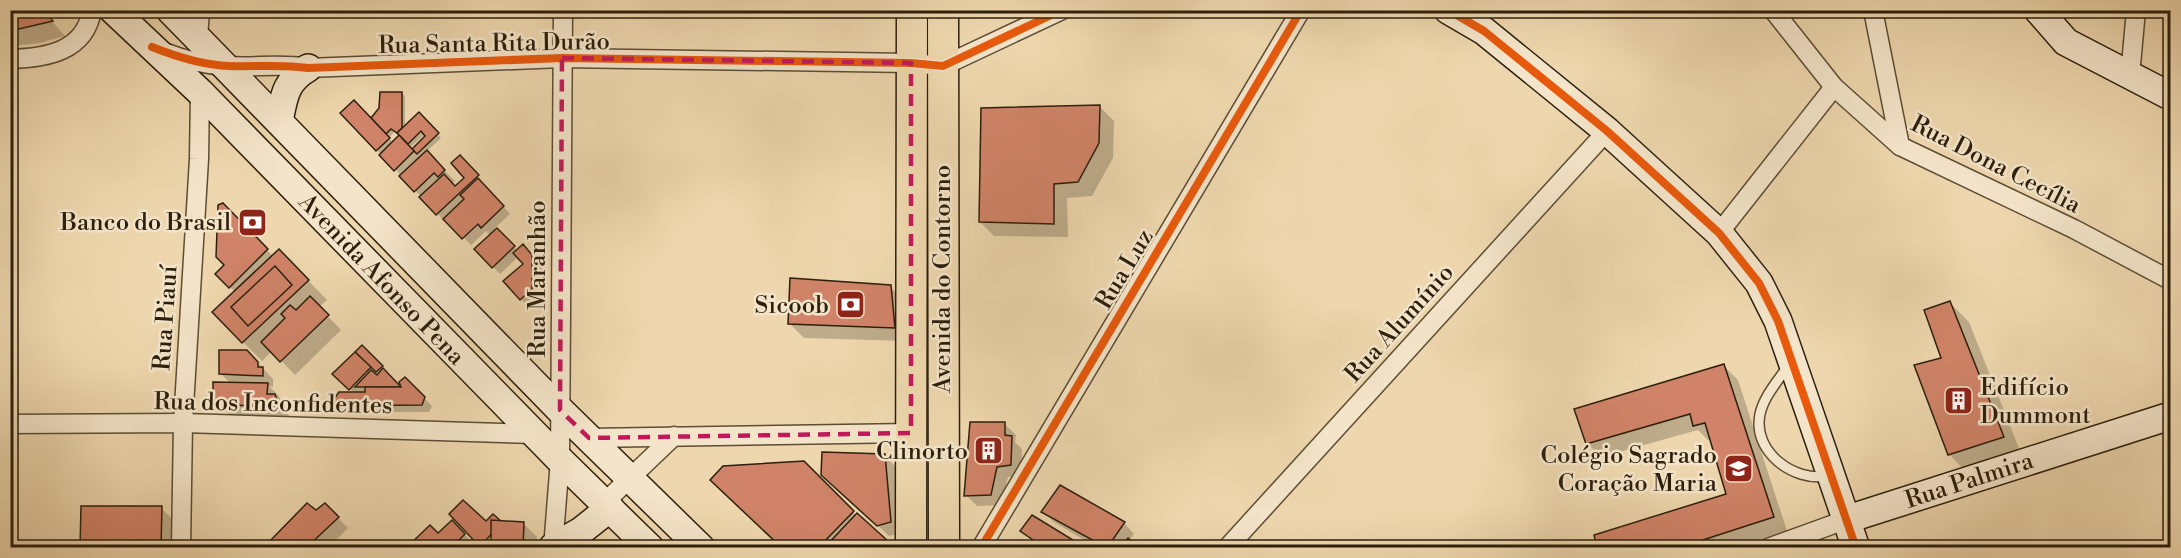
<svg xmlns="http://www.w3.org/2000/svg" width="2181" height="558" font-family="'Libre Bodoni',serif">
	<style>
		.shadow { fill: #0003; fill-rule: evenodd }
		.building { fill: #d08368; stroke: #2c1f0c; stroke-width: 1.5 }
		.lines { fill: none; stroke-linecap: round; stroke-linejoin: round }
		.lane-casing { stroke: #5c4d34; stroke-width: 12 }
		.street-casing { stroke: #5c4d34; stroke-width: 21 }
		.secondary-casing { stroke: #2c1f0c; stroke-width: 30 }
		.primary-casing { stroke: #2c1f0c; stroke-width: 33 }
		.lane { stroke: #f4e5ca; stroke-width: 9 }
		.street { stroke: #f4e5ca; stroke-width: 18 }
		.secondary { stroke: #f4e5ca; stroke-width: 27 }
		.primary { stroke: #eed7ae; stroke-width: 30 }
		.cycleway-casing { stroke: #f4e5ca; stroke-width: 11 }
		.cycleway { stroke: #e8590c; stroke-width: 8 }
		.marked { fill: none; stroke: #c2185b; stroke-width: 4.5; stroke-dasharray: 12 8; stroke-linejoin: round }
		.labels { text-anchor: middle; stroke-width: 5; stroke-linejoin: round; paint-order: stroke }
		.street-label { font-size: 24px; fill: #2c1f0c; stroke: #f4e5ca }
		.poi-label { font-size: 24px; fill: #2c1f0c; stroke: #f4e5ca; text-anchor: end }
	</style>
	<rect width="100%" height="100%" fill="#eed7ae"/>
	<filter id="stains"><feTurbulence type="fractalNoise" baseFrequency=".00333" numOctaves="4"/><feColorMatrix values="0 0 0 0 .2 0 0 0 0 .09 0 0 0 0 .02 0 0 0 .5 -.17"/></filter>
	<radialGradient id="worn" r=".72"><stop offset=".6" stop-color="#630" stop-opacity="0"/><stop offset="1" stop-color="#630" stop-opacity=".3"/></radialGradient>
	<g class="shadow">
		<path d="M10,10H42L65,36L40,43L11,46Z"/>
		<path d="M402,93L405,96V127L419,114L441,138L426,152L455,181L452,184L455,188L466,178L460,157L510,214L495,228L518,251L523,246L543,267L542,300L531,310L521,299L525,264L518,257L500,274L476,249L491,236L486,231L471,245L446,219L444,221L342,113L371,120ZM395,131L400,136L393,143L389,138ZM425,134L428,136L412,150L410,148Z"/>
		<path d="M1100,107L1114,121L1113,158L1092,196L1067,198L1068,237L994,236L980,222Z"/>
		<path d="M222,204L273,256L298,270L327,300L319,307L341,330L295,375L272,351L262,361L243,342L235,292L217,274L226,265Z"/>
		<path d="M890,287L905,301L908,341L804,338L790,324Z"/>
		<path d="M1950,303L1969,322L2022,456L1968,474L1949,454L1943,359Z"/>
		<path d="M362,347L401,388L405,379L432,406L429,412H338L331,406L354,393L335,374Z"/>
		<path d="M246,351L273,379V387L269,386L278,395L289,416L230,415L218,404L231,384L220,373Z"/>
		<path d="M1724,366L1738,380L1787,531L1736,548H1599L1728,495L1711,439L1708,440L1698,430L1601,457L1587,443Z"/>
		<path d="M1005,424L1016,435L1015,442L1022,449L1021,476L1008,477L1001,505L977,506L966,495Z"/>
		<path d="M884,455L895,466L901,533L889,536L832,482Z"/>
		<path d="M804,463L857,516L892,548H783Z"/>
		<path d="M307,505L316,512L325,505L348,528L328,548H268Z"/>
		<path d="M161,508L175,522V548H82Z"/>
		<path d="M1043,511L1124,523L1134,534L1129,541L1136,548H1098L1054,522Z"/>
		<path d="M451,514L486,523H523L537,537V548H483Z"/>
		<path d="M452,522L475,545L473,548H408L438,535Z"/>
		<path d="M1022,531L1083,548H1041Z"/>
	</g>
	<g class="building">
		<path d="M10,10H43L53,21L10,31Z"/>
		<path d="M380,92H402V128L397,133L391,129L386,134L371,118L379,108Z"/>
		<path d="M354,100L390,138L376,151L340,113Z"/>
		<path d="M1100,105L1099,143L1078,182L1054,184V224L979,222L981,108Z"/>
		<path d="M419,112L439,133L417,154L412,149L425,136L421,131L408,144L397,133Z"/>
		<path d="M399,135L414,151L394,171L379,155Z"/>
		<path d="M427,150L445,170L438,177L434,173L414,192L399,176Z"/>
		<path d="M460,155L479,175L436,215L419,197L444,174L455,186L464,178L451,163Z"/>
		<path d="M478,178L504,206L481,228L478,224L462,239L443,219L464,199L460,195Z"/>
		<path d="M223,203L268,249L229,288L215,274L224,265L216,257L218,205Z"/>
		<path d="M497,228L515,246L492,268L474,249Z"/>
		<path d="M523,244L532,255V289L520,300L503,281L523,264L513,253Z"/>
		<path d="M279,249L309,280L242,343L212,312Z"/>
		<path d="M275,266L292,285L248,326L231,307Z"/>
		<path d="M790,278L891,285L895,328L788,324Z"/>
		<path d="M310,296L329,315L280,362L261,342L285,318L281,314L290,305L296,310Z"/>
		<path d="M1950,301L2004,437L1948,455L1914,365L1941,358L1924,310Z"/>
		<path d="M362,345L383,366L376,372L355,352Z"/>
		<path d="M219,350H247L258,362V367H263V376L219,374Z"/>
		<path d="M355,352L371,367L349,390L332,374Z"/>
		<path d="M1724,364L1774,517L1678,548H1597L1594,535L1726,494L1705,423L1693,426L1690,414L1586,444L1574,409Z"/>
		<path d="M383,368L401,387H355L371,370L377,375Z"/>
		<path d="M405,377L425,397L422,405L329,406L339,392H365V387H401L399,382Z"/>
		<path d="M213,382L268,383L267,394H275L279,406L217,405L213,399Z"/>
		<path d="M970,422H1005V435L1012,436L1011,465L997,467L991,495L964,496Z"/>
		<path d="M822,452L885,454L891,522L877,526L821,475Z"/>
		<path d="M804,461L854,511L818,548H782L710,480L723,466Z"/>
		<path d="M1060,485L1125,522L1107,548L1041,512Z"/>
		<path d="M463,500L486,521L493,514L502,522L480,547L449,514Z"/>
		<path d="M307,503L316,510L325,503L339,517L306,548L265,546Z"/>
		<path d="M81,506H162L161,548H80Z"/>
		<path d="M857,513L888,541V548H824Z"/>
		<path d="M1032,515L1086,548H1045L1020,531Z"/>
		<path d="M452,520L465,534L451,548H406L430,525L438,533Z"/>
		<path d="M491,520L524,522L523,548H491Z"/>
		<path d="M1128,538L1138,548H1120Z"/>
	</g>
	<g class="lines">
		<defs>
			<path id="lane" d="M1788,366C1778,381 1764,396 1760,414C1752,452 1794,482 1827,476"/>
			<g id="street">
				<path d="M1773,10L1834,87L1900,146L2074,229L2170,280"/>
				<path d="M1873,10L1900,146"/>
				<path d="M198,38L200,10"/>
				<path d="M164,52C184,60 206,65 228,66C255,68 281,63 308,68L562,58L911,63L943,66L1062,10"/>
				<path d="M10,59C46,58 85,52 92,10"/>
				<path d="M2130,76L2136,10"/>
				<path d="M1719,233L1834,87"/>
				<path d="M10,424L183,423L534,434"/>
				<path d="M589,438L911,433"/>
				<path d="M605,502L674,436"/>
				<path d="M181,548L183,423L199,159L200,92"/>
				<path d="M553,548L560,460L563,10"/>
				<path d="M981,548L1301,10"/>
				<path d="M1227,548L1607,131"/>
				<path d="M1768,548L1848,519"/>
			</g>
			<g id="secondary">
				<path d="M113,10L200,92L560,460L650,548"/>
				<path d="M170,10L560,410L701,548"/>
				<path d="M1448,10L1484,31L1607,131L1719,233L1759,283L1778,321L1856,548"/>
				<path d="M2038,10L2066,42L2170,96"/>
				<path d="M279,121C284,97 285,81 308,68"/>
				<path d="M1848,519L2170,416"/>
				<path d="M553,547L581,531L610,508"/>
			</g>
			<g id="primary">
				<path d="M943,10L944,548"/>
				<path d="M911,548L912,10"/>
			</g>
		</defs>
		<use href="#lane" class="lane-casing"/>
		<use href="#street" class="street-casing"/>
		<use href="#secondary" class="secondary-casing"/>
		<use href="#primary" class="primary-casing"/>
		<use href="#lane" class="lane"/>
		<use href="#street" class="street"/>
		<use href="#secondary" class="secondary"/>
		<use href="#primary" class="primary"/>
		<defs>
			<g id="cycleway">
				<path d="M1448,10L1484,31L1607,131L1719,233L1759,283L1778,321L1856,548"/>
				<path d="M152,47C177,57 202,65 229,66C256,67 282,64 308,68L562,58L911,63L943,66L1062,10"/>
				<path d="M981,548L1301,10"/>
			</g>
		</defs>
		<use href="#cycleway" class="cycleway-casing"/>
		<use href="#cycleway" class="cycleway"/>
	</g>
	<path class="marked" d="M562,58L911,63V433L589,438L560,410Z"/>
	<defs>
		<symbol id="bank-square" viewBox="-11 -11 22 22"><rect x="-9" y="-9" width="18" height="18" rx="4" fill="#8f2418" stroke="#f4e5ca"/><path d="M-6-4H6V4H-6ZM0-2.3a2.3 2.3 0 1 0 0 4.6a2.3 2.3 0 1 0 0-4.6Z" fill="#fff"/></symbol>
		<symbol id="building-square" viewBox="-11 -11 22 22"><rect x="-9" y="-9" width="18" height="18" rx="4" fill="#8f2418" stroke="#f4e5ca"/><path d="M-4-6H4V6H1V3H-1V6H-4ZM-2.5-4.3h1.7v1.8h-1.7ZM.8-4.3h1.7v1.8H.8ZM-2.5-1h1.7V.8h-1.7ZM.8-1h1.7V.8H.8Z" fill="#fff"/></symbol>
		<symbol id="school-square" viewBox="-11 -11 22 22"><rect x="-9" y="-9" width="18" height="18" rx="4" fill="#8f2418" stroke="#f4e5ca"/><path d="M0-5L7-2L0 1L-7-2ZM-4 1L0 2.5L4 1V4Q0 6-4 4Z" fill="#fff"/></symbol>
	</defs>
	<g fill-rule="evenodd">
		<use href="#bank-square" x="236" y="206" width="33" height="33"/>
		<use href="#bank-square" x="834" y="288" width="33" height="33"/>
		<use href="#building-square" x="1942" y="384" width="33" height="33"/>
		<use href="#building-square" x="972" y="434" width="33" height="33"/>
		<use href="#school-square" x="1722" y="452" width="33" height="33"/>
	</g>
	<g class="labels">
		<g class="street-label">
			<text transform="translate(494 43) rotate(-1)" y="8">Rua Santa Rita Durão</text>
			<text transform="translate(1996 164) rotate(27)" y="8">Rua Dona Cecília</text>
			<text transform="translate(1124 269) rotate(-59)" y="8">Rua Luz</text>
			<text transform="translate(382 279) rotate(46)" y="8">Avenida Afonso Pena</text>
			<text transform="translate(537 279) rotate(-90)" y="8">Rua Maranhão</text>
			<text transform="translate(942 279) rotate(-90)" y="8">Avenida do Contorno</text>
			<text transform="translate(165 318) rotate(-86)" y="8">Rua Piauí</text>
			<text transform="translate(1399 323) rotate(-48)" y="8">Rua Alumínio</text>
			<text transform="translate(273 403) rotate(1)" y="8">Rua dos Inconfidentes</text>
			<text transform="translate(1969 480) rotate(-18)" y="8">Rua Palmira</text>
		</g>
		<g class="poi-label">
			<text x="231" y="230">Banco do Brasil</text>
			<text x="829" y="313">Sicoob</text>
			<text x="1980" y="395" text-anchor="start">Edifício<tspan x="1980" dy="28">Dummont</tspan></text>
			<text x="968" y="459">Clinorto</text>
			<text x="1717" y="463">Colégio Sagrado<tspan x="1717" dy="28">Coração Maria</tspan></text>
		</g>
	</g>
	<rect width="2181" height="558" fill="none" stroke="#eed7ae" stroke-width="36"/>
	<rect x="12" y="12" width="2157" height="534" fill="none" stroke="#2c1f0c" stroke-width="3"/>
	<rect x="18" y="18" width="2145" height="522" fill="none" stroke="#2c1f0c" stroke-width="1.5"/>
	<rect width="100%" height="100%" filter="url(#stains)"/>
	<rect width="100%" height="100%" fill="url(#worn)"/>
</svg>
